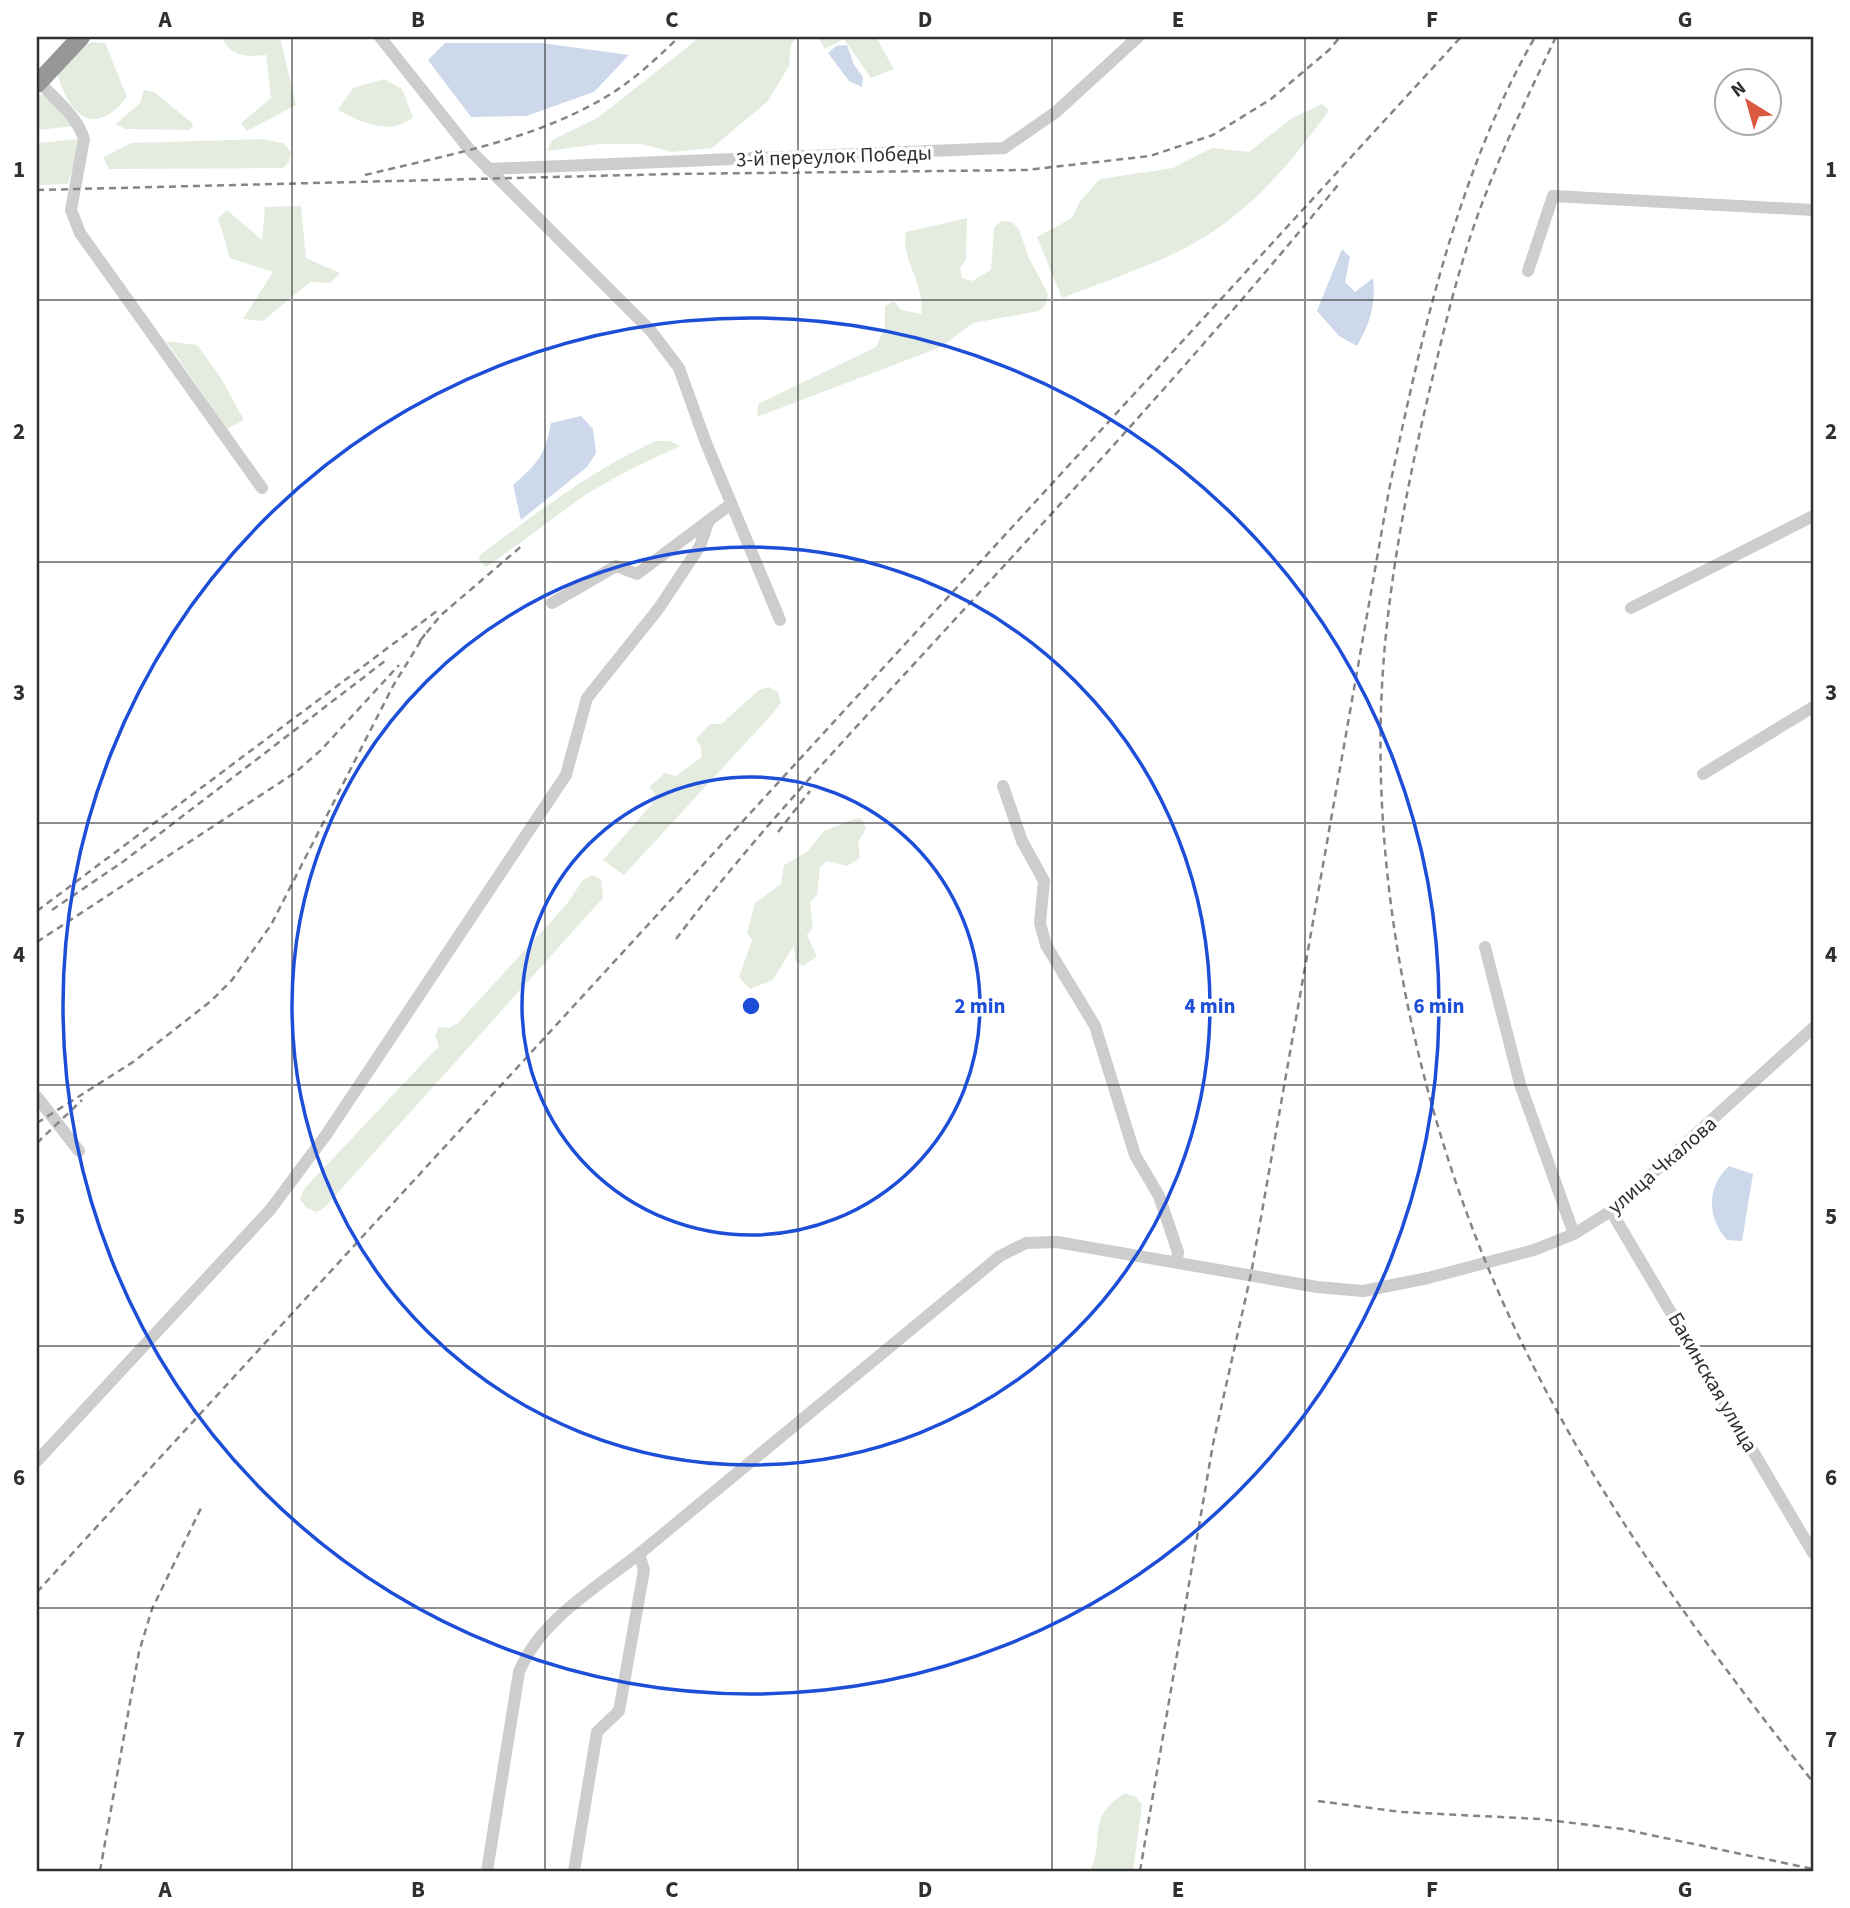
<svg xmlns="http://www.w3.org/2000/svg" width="1850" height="1908" font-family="'Source Sans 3',sans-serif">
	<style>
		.green { fill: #e4ece0 }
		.water { fill: #cdd9ea }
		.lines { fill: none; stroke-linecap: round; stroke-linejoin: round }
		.minor { stroke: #cdcdcd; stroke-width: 12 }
		.highway { stroke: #979797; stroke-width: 18 }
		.rail { stroke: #858585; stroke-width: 2.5; stroke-dasharray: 7 5; stroke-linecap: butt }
		.grid { fill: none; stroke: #303030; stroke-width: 2; stroke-opacity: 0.55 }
		.ring { fill: none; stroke: #1d4ed8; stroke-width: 3.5 }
		.labels { text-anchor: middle; stroke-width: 7; stroke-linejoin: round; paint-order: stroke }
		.street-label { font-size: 21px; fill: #303030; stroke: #fff }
		.centre { fill: #1d4ed8; stroke: #fff; stroke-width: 3.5 }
		.ring-label { font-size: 21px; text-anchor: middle; font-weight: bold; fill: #1d4ed8; stroke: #fff; stroke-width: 7; stroke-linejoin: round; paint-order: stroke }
		.neatline { fill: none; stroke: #303030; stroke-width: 2.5 }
		.grid-label { font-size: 23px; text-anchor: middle; font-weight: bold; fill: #303030 }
	</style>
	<rect width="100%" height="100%" fill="#fff"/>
	<g class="green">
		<path d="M222,37H280L296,105L247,131L241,123L271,98L266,55C247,57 230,57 222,37Z"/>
		<path d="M700,37H797L791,45L789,66L768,101L712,148L672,152L641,144H599L547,151L552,140L599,117Z"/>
		<path d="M818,37H876L894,69L871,78L844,39L825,49Z"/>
		<path d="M92,42L105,43L127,97C93,140 69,114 57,73L81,47Z"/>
		<path d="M384,79L402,89L413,117C389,137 362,122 338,110L353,88Z"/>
		<path d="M144,90L154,92L192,123L193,127L188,130L125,129L116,124L140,103Z"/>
		<path d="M37,95H45L75,126L37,130Z"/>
		<path d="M1322,104L1329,110C1289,167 1241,222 1177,252C1140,270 1100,283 1062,298L1037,237L1072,218L1080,201L1100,179L1173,168L1212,148L1249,152L1292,118Z"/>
		<path d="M81,139L68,184L37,185V143Z"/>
		<path d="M261,139L283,143L291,152L289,162L283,168L109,169L103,157L131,143Z"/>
		<path d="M301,206L306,258L340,273L330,283L310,282L263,321L243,319L273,272L230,258L218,218L227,210L262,240L265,207Z"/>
		<path d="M967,218L966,259L960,268L962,278L972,281L991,270L994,228L1001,221L1012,222L1019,229L1029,258L1048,294L1046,304L1039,311L973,323L941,347L757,417L758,404L876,347L885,327V306L894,301L901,310L921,314C926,285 900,259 906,232Z"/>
		<path d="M166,341L197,345L221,378L244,420L227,429Z"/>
		<path d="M655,441H670L680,446L629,470L588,493L491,564L486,567L479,560L480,555C536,513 591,471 655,441Z"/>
		<path d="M769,687L778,692L781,702L775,711L624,875L603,860L652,804L655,794L649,787L665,773L676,776L702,757L701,747L696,739L710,724H721L759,690Z"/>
		<path d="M857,818L862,819L866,829L858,842L860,858L847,866L827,861L820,867L817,895L810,902L813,927L807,935L817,957L802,966L795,960L794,945L773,980L750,989L739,977L752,940L747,933L755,903L781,884L784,865L807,852L824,831Z"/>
		<path d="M592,875L601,879L603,898L325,1207L317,1212L307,1208L300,1200L304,1189L439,1046L435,1036L439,1027L449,1028L458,1023L566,905L583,880Z"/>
		<path d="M1125,1793L1136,1797L1142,1805L1133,1871H1090C1106,1839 1084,1819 1125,1793Z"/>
	</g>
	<g class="water">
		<path d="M445,43H542L629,55L594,92L526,116L471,117L428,60Z"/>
		<path d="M847,45L854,65L863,77L862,87L849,81L828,53L836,46Z"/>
		<path d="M1342,249L1350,257L1345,282L1355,292L1373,278C1376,305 1370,323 1357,346L1339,336L1317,311Z"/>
		<path d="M581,416L593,429L596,453L587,467L521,520L513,485C537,464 545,456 551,423Z"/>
		<path d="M1729,1166L1753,1174L1742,1241L1727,1240C1707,1218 1706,1187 1729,1166Z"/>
	</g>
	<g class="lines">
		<g class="minor">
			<path d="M380,37L469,149L651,331L679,368L706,443L780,620"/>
			<path d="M39,82C55,99 77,116 84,139L71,210L80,233L262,488"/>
			<path d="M488,169L1004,148L1056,112L1138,37"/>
			<path d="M1528,271L1553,196L1813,210"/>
			<path d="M552,603L616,566L637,574L731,504"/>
			<path d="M1631,608L1813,516"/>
			<path d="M1703,774L1813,707"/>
			<path d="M1003,786L1022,841L1044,881L1040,923L1046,945L1095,1026L1135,1155L1159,1196L1178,1252L1177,1260"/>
			<path d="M1485,947L1520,1084L1574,1234"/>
			<path d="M37,1097L79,1151"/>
			<path d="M1611,1211L1813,1553"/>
			<path d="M37,1461L270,1210L326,1135L566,775L587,698L659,608L700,546L709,520"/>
			<path d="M487,1871L519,1672C540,1620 596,1588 639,1554"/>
			<path d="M574,1871L597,1732L619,1711L644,1570L639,1554L1000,1256L1026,1243L1057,1242L1317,1287L1363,1291L1428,1278L1534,1250L1574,1234L1611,1211L1813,1028"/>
		</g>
		<path class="highway" d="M37,84L81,37"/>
		<g class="rail">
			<path d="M1556,37C1530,91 1504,145 1483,201C1458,266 1443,334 1427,401C1409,478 1394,555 1386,634C1362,869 1418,1129 1521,1341C1597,1500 1704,1644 1813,1782"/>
			<path d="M365,175C446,155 531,141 604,98C632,82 656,59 679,37"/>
			<path d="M37,190L672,174L1026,170L1150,156L1213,135L1271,99L1329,50L1340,37"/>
			<path d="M419,642L441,615L524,544"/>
			<path d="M778,832L810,791"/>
			<path d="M52,910L124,861L385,661"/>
			<path d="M37,911L437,611"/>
			<path d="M676,939C759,829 854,730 947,628C1080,483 1213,338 1338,185"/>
			<path d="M37,942L296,772L321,750L399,665"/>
			<path d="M37,1123L133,1062L211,1001L232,980L271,925L393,686L425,634"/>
			<path d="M37,1143L82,1100"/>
			<path d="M37,1592L1461,37"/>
			<path d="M1318,1801L1401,1812L1540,1819L1622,1829L1813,1869"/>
			<path d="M100,1871L139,1652L152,1609L203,1504"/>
			<path d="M1140,1871L1213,1444L1251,1274L1389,490C1421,338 1457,173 1535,37"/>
		</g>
	</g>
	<path class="grid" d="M292,37V1871M545,37V1871M798,37V1871M1052,37V1871M1305,37V1871M1558,37V1871M37,300H1813M37,562H1813M37,823H1813M37,1085H1813M37,1346H1813M37,1608H1813"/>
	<g class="ring">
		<circle cx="751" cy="1006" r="229"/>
		<circle cx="751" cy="1006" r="459"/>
		<circle cx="751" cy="1006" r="688"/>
	</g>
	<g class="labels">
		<g class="street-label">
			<text transform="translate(834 156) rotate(-2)" y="7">3-й переулок Победы</text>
			<text transform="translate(1662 1165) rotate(-41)" y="7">улица Чкалова</text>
			<text transform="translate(1713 1382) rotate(60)" y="7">Бакинская улица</text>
		</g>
	</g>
	<circle cx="751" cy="1006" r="10" class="centre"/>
	<g class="ring-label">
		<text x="980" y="1013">2 min</text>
		<text x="1210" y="1013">4 min</text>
		<text x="1439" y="1013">6 min</text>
	</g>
	<rect width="1850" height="1908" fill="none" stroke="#ffffff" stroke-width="77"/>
	<g transform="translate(1748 102) rotate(323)"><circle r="33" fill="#ffffff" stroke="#acacac" stroke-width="2"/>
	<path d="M0-5L12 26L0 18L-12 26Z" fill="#da5840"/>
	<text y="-10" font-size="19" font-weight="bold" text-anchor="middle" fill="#303030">N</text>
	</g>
	<rect x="38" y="38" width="1774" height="1832" class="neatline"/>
	<g class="grid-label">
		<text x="165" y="27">A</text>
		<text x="418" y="27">B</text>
		<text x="672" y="27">C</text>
		<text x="925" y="27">D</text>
		<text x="1178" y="27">E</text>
		<text x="1432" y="27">F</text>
		<text x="1685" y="27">G</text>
		<text x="19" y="177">1</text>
		<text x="1831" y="177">1</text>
		<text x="19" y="439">2</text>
		<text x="1831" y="439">2</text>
		<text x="19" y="700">3</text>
		<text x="1831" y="700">3</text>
		<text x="19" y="962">4</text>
		<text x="1831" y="962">4</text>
		<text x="19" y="1224">5</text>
		<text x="1831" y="1224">5</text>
		<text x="19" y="1485">6</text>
		<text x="1831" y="1485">6</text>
		<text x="19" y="1747">7</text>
		<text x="1831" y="1747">7</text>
		<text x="165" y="1897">A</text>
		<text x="418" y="1897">B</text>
		<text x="672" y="1897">C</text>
		<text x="925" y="1897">D</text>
		<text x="1178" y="1897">E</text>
		<text x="1432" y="1897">F</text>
		<text x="1685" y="1897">G</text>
	</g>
</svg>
